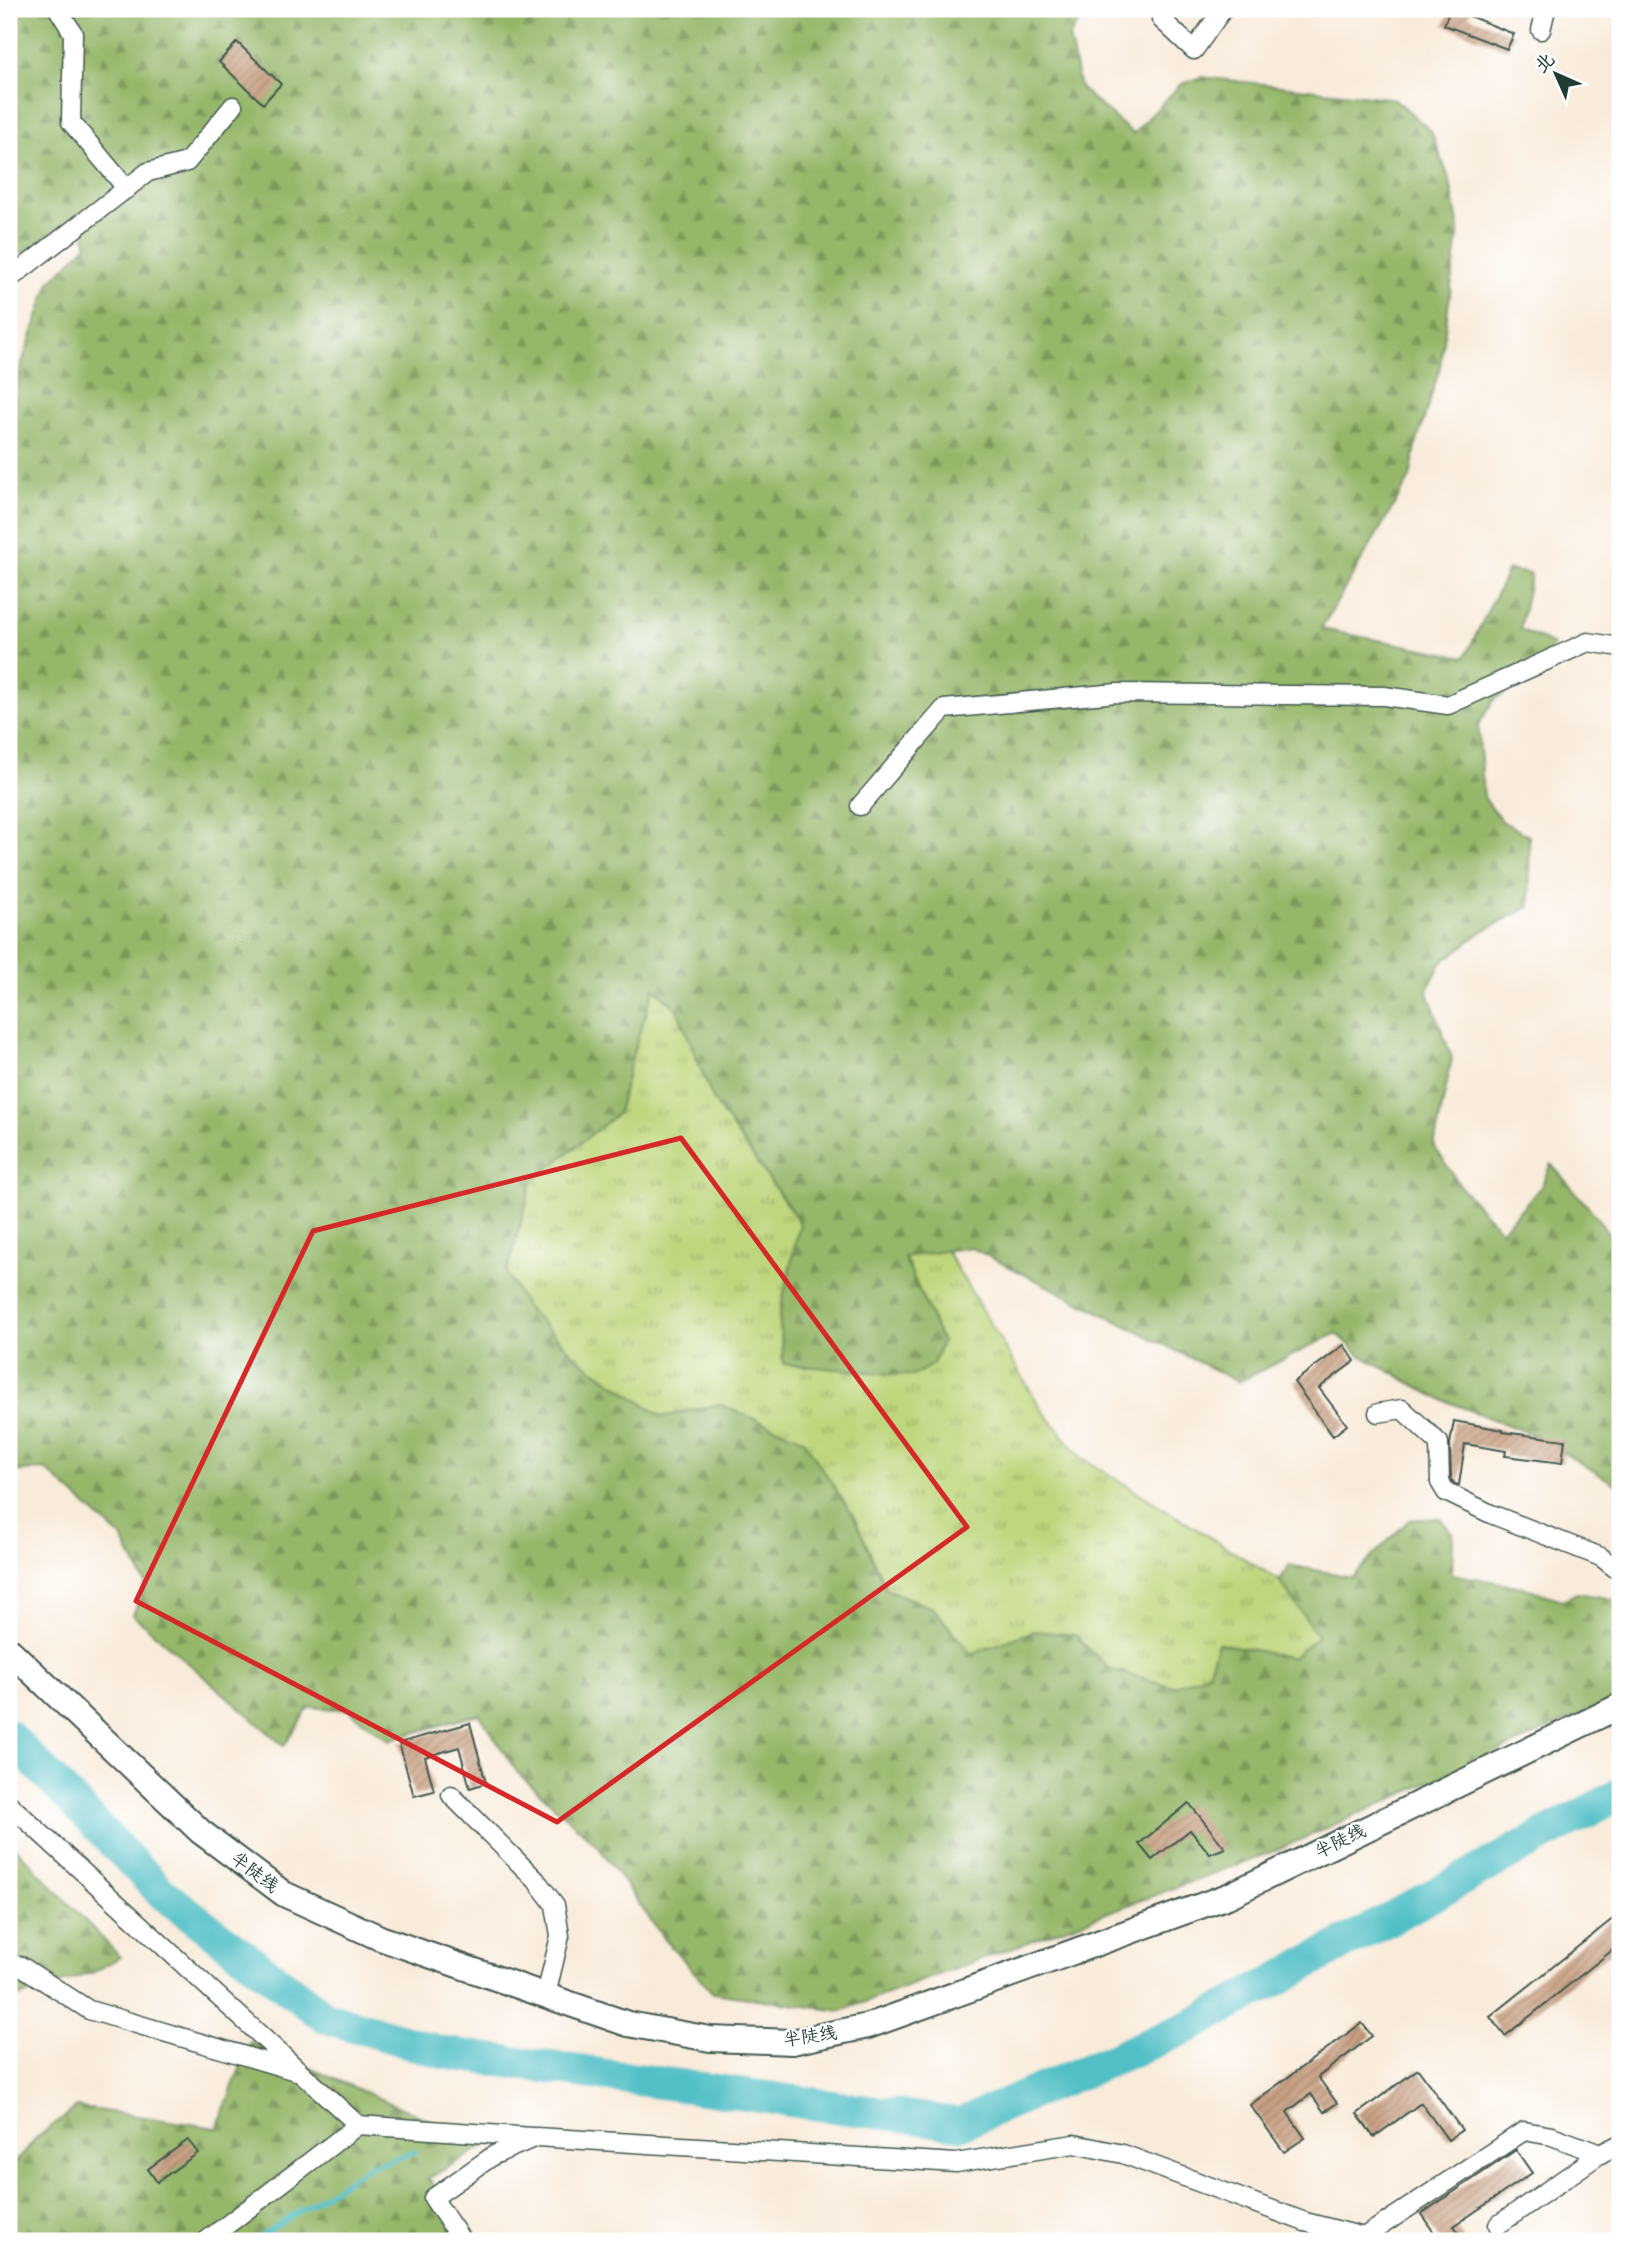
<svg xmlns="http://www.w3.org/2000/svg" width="1629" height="2250" font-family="Delius,'LXGW WenKai TC',sans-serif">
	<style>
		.grass { fill: url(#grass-tufts); stroke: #6e8a58; stroke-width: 2 }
		.forest { fill: url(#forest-firs); stroke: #5a7a50; stroke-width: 2 }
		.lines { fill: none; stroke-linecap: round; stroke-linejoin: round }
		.stream { stroke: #51bfc6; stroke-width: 5 }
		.river { stroke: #51bfc6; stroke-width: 33 }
		.building { fill: url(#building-hatch) }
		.street-casing { stroke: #40574d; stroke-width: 21 }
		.secondary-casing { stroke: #40574d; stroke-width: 28 }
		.street { stroke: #fff; stroke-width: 18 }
		.secondary { stroke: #fff; stroke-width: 24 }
		.marked { fill: none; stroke: #d62828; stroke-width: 5; stroke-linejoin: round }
		.labels { text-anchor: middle; stroke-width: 5; stroke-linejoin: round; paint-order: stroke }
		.street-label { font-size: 18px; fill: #1f3d34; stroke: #fff }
	</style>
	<defs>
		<pattern id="grass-tufts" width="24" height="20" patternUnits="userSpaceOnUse" patternTransform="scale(1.75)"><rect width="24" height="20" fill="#bed67b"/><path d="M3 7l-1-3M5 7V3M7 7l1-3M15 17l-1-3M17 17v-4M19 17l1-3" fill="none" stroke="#9aaf66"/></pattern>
		<pattern id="forest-firs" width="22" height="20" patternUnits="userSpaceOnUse" patternTransform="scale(1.75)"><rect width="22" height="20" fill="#96b76b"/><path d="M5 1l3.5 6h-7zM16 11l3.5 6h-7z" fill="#7a9659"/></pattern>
		<pattern id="building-hatch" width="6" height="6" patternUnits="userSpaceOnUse" patternTransform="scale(1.75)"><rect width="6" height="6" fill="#c89f81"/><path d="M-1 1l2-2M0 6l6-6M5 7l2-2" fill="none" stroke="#a2836a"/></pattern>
	</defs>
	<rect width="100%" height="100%" fill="#fff"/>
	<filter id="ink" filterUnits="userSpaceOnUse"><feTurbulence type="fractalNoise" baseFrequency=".0143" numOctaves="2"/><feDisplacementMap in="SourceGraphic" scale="14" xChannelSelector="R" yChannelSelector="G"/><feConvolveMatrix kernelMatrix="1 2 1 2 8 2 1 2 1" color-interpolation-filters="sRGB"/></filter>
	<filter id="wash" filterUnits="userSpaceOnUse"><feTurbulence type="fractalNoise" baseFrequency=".00686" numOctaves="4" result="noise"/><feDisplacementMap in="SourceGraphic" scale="28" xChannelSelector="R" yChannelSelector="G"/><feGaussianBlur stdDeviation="1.57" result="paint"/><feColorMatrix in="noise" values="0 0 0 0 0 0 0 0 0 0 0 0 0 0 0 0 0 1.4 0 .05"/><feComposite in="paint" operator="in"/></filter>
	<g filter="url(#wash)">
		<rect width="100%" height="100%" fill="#f9ebda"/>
		<path class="grass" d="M654,988L677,1009L714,1101L800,1223L779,1316L942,1342L904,1256L946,1250L1042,1410L1081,1457L1280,1581L1318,1636L1292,1658L1218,1643L1208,1673L1174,1687L1108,1669L1075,1635L1034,1631L971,1654L934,1609L886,1589L855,1519L719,1404L662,1417L577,1358L525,1306L507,1273L532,1181L618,1113L631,1059Z"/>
		<g class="forest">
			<path d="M9,9H1087L1069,37L1080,88L1133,134L1180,85L1201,77L1395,99L1431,131L1450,181L1459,229L1440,367L1416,445L1410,478L1321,629L1465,657L1508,570L1531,574L1520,629L1554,645L1520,685L1495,699L1478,725L1484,798L1502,821L1529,836L1530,907L1481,932L1441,963L1427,990L1452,1058L1434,1146L1462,1188L1501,1231L1541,1187L1551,1164L1596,1216L1620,1252V1487L1536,1436L1436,1397L1360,1355L1337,1333L1238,1382L970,1247L904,1257L942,1342L933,1364L913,1376L784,1364L779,1316L800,1223L714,1101L677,1009L654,988L631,1059L618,1113L532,1181L507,1273L525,1306L577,1358L662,1417L719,1404L803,1439L855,1519L886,1589L934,1609L971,1654L1034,1631L1075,1635L1109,1669L1174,1687L1208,1673L1218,1643L1292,1658L1318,1636L1280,1581L1289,1565L1352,1577L1409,1520L1440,1518L1453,1534L1452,1574L1523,1587L1562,1600L1577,1593L1620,1600V1697L1282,1848L841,2011L713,1993L662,1936L598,1846L517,1772L479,1714L389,1740L348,1710L309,1707L284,1746L133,1615L146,1584L121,1537L45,1469L9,1472V433L22,363L50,282L87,245L78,214L9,262Z"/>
			<path d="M9,1841L120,1957L94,1972L9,2000Z"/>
			<path d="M250,2042L486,2145L428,2179L482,2241H9V2170L36,2138L77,2107L217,2128Z"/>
		</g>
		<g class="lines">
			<path class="stream" d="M253,2241L368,2167L415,2152"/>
			<path class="river" d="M9,1736L162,1893L325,2017L444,2053L960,2124L1193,2025L1620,1794"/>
		</g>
		<g id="blocks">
			<g class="building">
				<path d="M1450,9H1472L1469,16L1514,34L1507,49L1444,25Z"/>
				<path d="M237,42L281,84L263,104L219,62Z"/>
				<path d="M1344,1345L1355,1361L1319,1388L1347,1425L1333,1436L1294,1382Z"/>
				<path d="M1454,1421L1503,1430V1432L1565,1440L1562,1463L1505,1456L1506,1451L1465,1444L1459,1485L1455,1484L1451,1479L1450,1444Z"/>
				<path d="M470,1723L486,1783L470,1788L459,1747L425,1757L434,1791L414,1796L399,1743Z"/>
				<path d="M1189,1803L1225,1848L1210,1854L1190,1830L1152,1860L1139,1844Z"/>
				<path d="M1620,1913V1944L1505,2036L1490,2017Z"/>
				<path d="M1362,2023L1372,2036L1318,2077L1337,2103L1324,2112L1311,2094L1287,2112L1305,2138L1284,2152L1250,2105Z"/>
				<path d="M1418,2069L1462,2130L1448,2140L1421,2103L1374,2137L1357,2114Z"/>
				<path d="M188,2140L198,2153L157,2182L148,2169Z"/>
				<path d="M1516,2150L1532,2173L1454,2226L1465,2241H1440L1421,2214Z"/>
			</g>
		</g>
	</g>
	<g filter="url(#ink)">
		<use href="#blocks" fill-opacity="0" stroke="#40574d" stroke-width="2"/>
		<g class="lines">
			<defs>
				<g id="street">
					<path d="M58,9L73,33L71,122L127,189"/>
					<path d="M1161,19L1194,50L1223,9"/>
					<path d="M1541,30L1546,9"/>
					<path d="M9,279L148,172L187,162L233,106"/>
					<path d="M860,806L944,709L1117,693L1384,696L1448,705L1588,642L1620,647"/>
					<path d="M1378,1413L1402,1409L1439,1443L1440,1482L1446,1492L1491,1514L1601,1557L1620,1572"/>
					<path d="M451,1795L536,1880L555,1905L560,1936L546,1995"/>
					<path d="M9,1804L358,2125L532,2137"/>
					<path d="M9,1964L21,1966L89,2010L296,2071"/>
					<path d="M1498,2225L1600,2154"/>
					<path d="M206,2241L358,2125"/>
					<path d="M462,2241L433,2198L494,2155L536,2137L956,2163L1074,2144L1123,2154L1305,2222L1364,2237L1524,2131L1552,2136L1600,2154L1620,2144"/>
				</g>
				<path id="secondary" d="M9,1650L201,1832L284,1894L380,1938L628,2024L710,2039L792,2042L868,2026L1228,1896L1620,1706"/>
			</defs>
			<use href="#street" class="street-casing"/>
			<use href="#secondary" class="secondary-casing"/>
			<use href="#street" class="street"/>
			<use href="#secondary" class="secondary"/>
		</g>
	</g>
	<path class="marked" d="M681,1138L967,1527L557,1822L136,1601L313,1231Z"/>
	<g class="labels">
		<g class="street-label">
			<text transform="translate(1340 1841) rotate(-26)" y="6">半陡线</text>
			<text transform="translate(255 1872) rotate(37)" y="6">半陡线</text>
			<text transform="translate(810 2036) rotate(-8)" y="6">半陡线</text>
		</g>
	</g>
	<rect width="1629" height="2250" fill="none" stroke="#fff" stroke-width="35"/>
	<g transform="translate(1556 74) rotate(315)" stroke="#ffffff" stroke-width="5" paint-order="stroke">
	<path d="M0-5L12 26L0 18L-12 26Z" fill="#1f3d34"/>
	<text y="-10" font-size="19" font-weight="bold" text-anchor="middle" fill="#1f3d34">北</text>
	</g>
</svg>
